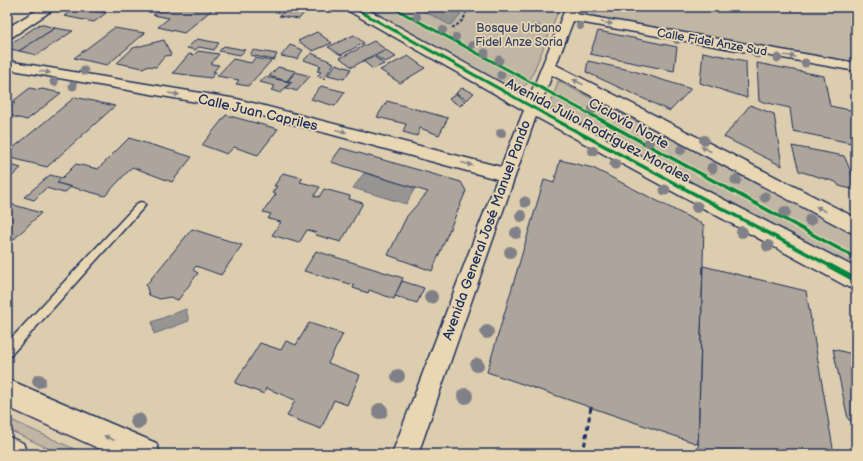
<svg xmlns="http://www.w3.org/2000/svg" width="863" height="461" font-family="'Balsamiq Sans',sans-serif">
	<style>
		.green { fill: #c0b6a3; stroke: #6e7280 }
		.water { fill: #979592; stroke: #656c7d }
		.building { fill: #ada59b; stroke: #1b2f5e }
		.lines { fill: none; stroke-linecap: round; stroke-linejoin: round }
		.service-casing { stroke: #1b2f5e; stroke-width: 3 }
		.minor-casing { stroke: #1b2f5e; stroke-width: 3 }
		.tertiary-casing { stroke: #1b2f5e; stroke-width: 3 }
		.secondary-casing { stroke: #1b2f5e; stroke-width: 3 }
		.path-far1 { stroke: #1b2f5e; stroke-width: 2; stroke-dasharray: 3 2; stroke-linecap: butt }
		.path { stroke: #1b2f5e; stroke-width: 3; stroke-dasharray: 5 3.5; stroke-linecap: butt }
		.service { fill: #e9d7b4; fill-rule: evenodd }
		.minor { fill: #e9d7b4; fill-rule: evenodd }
		.tertiary { fill: #e9d7b4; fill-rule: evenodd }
		.secondary { fill: #e9d7b4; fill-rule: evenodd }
		.cycleway-far2-casing { stroke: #e9d7b4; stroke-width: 5 }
		.cycleway-far1-casing { stroke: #e9d7b4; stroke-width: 6 }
		.cycleway-casing { stroke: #e9d7b4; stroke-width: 8 }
		.cycleway-far2 { stroke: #00873e; stroke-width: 3 }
		.cycleway-far1 { stroke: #00873e; stroke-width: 3.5 }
		.cycleway { stroke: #00873e; stroke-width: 5 }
		.tree { fill: #808188 }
		.oneway { fill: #828389 }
		.labels { text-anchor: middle; stroke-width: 3.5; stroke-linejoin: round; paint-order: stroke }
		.far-park-label { font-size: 12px; fill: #344368; stroke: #e9d7b4 }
		.far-street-label { font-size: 12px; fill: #1b2f5e; stroke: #e9d7b4 }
		.street-label { font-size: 14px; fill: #1b2f5e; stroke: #e9d7b4 }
	</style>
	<rect width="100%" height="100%" fill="#ddcdaf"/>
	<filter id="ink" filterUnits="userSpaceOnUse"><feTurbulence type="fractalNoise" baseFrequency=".025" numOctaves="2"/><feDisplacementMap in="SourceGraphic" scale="8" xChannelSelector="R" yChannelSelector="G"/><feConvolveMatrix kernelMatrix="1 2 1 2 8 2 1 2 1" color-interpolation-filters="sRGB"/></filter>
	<g filter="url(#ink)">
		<g class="green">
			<path d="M361,7H560L531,78L528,83L520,89L496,81Z"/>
			<path d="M584,7H850L856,9V64L846,62L843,60L694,34H682L665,29L602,18L590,13Z"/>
			<path d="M558,81L635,121L657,129L744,177L856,235V270L550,107Z"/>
			<path d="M7,418L85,454H60L7,429Z"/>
		</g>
		<g class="water">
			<path d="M416,7H461C462,16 457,20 450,25Z"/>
			<path d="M364,173L415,188L406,204L353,188Z"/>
			<path d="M186,309L189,321L154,334L152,322Z"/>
		</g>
		<g class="building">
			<path d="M164,7H207L214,8L184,33L158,27L169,18L153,15Z"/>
			<path d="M260,7H281L278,10Z"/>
			<path d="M288,7H309L299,19L279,16Z"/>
			<path d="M76,8L106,13L94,22L64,16Z"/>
			<path d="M40,24L55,28L19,51L7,48V46Z"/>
			<path d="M55,28L73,31L37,55L19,51Z"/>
			<path d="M114,28L145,33L107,65L74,58Z"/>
			<path d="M598,31L677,47L674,71L590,54Z"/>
			<path d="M317,32L332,43L313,51L298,41Z"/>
			<path d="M354,35L364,43L341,55L328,47Z"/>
			<path d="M197,39L219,43L214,50L199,47L195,50L187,48Z"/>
			<path d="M164,40L171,55L165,56L156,67L146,66L143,68L117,63L133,48Z"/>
			<path d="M374,41L385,49L352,67L340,58Z"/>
			<path d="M290,45L303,50L297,59L281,56Z"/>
			<path d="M224,46L245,50L240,55L219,51Z"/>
			<path d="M253,50L277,54L274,60L250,55Z"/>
			<path d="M386,50L396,57L385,62L375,56Z"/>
			<path d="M198,51L219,54L211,64L219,65L213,72H216L211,78L173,73L189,54L194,55Z"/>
			<path d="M703,52L746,61L747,98L700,83Z"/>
			<path d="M311,53L334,63L324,79L317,76L321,72L317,71L321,66L304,60Z"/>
			<path d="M373,56L384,64L373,69L363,61Z"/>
			<path d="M408,56L425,68L400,83L380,70Z"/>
			<path d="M255,58L271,61L248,86L236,84L239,80L217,76L233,59L251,63Z"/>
			<path d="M588,61L634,71L691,89L670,111L586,72Z"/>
			<path d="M757,63L824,76L830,106L855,111L856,144L793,131L790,108L759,101Z"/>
			<path d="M336,64L351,69L344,79L328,75Z"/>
			<path d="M278,67L295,71L287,81L269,76Z"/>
			<path d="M295,72L310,76L297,91L286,88L292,82L288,81Z"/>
			<path d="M265,77L290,82L281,93L271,90L275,86L260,82Z"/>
			<path d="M321,86L345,92L335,106L311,99Z"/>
			<path d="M30,88L39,90L42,89L61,93L27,120L7,115V110L15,103L12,102Z"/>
			<path d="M462,88L474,93L467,100L456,93Z"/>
			<path d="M456,94L465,101L460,106L449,99Z"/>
			<path d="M75,97L115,106L47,167L7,157V153Z"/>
			<path d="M387,101L448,118L439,135L420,128L417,136L403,132L406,124L377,117Z"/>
			<path d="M750,105L774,114L782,166L724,137Z"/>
			<path d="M226,115L278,129L258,155L234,147L227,154L202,145Z"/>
			<path d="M129,138L192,157L172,182L132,167L105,196L57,183L76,164L98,169Z"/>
			<path d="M792,146L844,156L856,183V190L839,186L836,182L799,171Z"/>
			<path d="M341,148L461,182L466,191L432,271L388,255L407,216L428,192L331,162Z"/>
			<path d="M560,160L593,168L704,225L698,444L487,372L544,180L554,183Z"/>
			<path d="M7,164L21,168L10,178L7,177Z"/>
			<path d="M283,173L303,178L300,182L320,187L314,196L319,197L324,189L350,196L349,199L363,203L341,242L316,235L317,233L307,230L299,243L272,235L281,222L268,219L271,214L263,212L276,194L272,193L277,186H274Z"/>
			<path d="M50,175L62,178L57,183L71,187L64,193L46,188L34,200L24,197Z"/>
			<path d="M11,204L41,213L7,246V208Z"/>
			<path d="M192,229L242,245L221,275L196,266L193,270L198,273L178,300L170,297L160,299L149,295L146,285Z"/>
			<path d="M316,251L403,278L394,299L369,290L368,293L353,288L354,285L304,271Z"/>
			<path d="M703,266L806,291L834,454H698Z"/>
			<path d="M402,281L424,288L417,303L395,296Z"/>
			<path d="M309,323L343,334L328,363L360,375L347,405L334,400L321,429L287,416L295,400L266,388L264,394L235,383L260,343L281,350L286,341L296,345Z"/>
			<path d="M833,349L856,355V424L848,419Z"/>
		</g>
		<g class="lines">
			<defs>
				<path id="service" d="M141,202L144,203L145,205L144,207L11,355L7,356V343L138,203Z"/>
				<g id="minor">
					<path d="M42,7H57L12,37L7,38V28Z"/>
					<path d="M566,7H578L576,14L856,63V71L573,21L556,65L856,218V235L552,75L535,119L418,454H392L497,179L237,109L7,69V61L237,99L501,167Z"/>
				</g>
				<path id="tertiary" d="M345,7H363L537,103L856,268V290L848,287L525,111L347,10Z"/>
				<g id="secondary">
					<path d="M7,379L156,443L160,454H111L7,407Z"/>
					<path d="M7,436L23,443L27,454H7Z"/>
				</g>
			</defs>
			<use href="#service" class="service-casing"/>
			<use href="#minor" class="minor-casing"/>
			<use href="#tertiary" class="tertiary-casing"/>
			<use href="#secondary" class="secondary-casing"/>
			<path class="path-far1" d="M452,28C461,23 467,18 466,7"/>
			<path class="path" d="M583,454L591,407"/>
			<use href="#service" class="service"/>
			<use href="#minor" class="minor"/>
			<use href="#tertiary" class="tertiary"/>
			<use href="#secondary" class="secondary"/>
			<defs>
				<g id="cycleway-far2">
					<path d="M352,7L550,117"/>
					<path d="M392,7L595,117"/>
				</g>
				<g id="cycleway-far1">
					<path d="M548,116L832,267"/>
					<path d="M594,116L856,258"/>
				</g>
				<path id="cycleway" d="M830,266L856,280"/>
			</defs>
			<use href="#cycleway-far2" class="cycleway-far2-casing"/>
			<use href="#cycleway-far1" class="cycleway-far1-casing"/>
			<use href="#cycleway" class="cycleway-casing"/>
			<use href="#cycleway-far2" class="cycleway-far2"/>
			<use href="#cycleway-far1" class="cycleway-far1"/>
			<use href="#cycleway" class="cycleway"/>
		</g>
		<g class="tree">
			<circle cx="417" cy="17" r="4"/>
			<circle cx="580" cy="26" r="4"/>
			<circle cx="536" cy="27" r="4"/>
			<circle cx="443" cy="30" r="4"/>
			<circle cx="456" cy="37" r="4"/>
			<circle cx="677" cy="40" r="4"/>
			<circle cx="472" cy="45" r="4"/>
			<circle cx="485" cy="53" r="4.5"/>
			<circle cx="757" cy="54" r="4.5"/>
			<circle cx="778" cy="58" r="4.5"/>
			<circle cx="499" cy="60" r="4.5"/>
			<circle cx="805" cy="63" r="4.5"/>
			<circle cx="84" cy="71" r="4.5"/>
			<circle cx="501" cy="75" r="4.5"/>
			<circle cx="54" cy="82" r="4.5"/>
			<circle cx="73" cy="86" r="4.5"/>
			<circle cx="593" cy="109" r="5"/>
			<circle cx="501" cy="133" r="5"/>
			<circle cx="704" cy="140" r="5"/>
			<circle cx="649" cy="142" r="5"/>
			<circle cx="681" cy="150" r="5"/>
			<circle cx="593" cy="151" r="5"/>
			<circle cx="615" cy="164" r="5.5"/>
			<circle cx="712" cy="168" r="5.5"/>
			<circle cx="736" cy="180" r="5.5"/>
			<circle cx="665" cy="190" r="5.5"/>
			<circle cx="765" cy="197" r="5.5"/>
			<circle cx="525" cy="202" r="5.5"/>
			<circle cx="697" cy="207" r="6"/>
			<circle cx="785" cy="212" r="6"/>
			<circle cx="521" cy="216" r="6"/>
			<circle cx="810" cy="220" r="6"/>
			<circle cx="742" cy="232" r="6"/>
			<circle cx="516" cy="233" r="6"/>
			<circle cx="768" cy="246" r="6"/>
			<circle cx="510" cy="252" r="6"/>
			<circle cx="431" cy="297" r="7"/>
			<circle cx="487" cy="332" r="7"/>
			<circle cx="477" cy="365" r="7"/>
			<circle cx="398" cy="376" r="7"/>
			<circle cx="39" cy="381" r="7"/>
			<circle cx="465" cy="396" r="8"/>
			<circle cx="380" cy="411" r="8"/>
			<circle cx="138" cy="421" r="8"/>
		</g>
		<defs><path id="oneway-solid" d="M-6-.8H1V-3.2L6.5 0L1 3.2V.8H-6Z"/></defs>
		<g class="oneway">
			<use href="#oneway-solid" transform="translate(607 23) rotate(10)"/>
			<use href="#oneway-solid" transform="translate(790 56) rotate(10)"/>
			<use href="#oneway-solid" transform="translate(45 72) rotate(10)"/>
			<use href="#oneway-solid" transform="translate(578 82) rotate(-153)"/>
			<use href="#oneway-solid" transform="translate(174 94) rotate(9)"/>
			<use href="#oneway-solid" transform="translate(341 131) rotate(15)"/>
			<use href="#oneway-solid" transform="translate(706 149) rotate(-153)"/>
			<use href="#oneway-solid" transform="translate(467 164) rotate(15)"/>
			<use href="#oneway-solid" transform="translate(821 209) rotate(-153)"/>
			<use href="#oneway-solid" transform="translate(109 438) rotate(-156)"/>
		</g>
	</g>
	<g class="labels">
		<g class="far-park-label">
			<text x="519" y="32">Bosque Urbano<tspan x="519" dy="14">Fidel Anze Soria</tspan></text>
		</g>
		<g class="far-street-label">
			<text transform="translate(712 42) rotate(10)" y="4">Calle Fidel Anze Sud</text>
		</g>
		<g class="street-label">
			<text transform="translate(258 112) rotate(13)" y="5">Calle Juan Capriles</text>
			<text transform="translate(629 123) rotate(29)" y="5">Ciclovía Norte</text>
			<text transform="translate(598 130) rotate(28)" y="5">Avenida Julio Rodríguez Morales</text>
			<text transform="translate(486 230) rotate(-70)" y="5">Avenida General José Manuel Pando</text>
		</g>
	</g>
	<rect width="863" height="461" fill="none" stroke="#e9d7b4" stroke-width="24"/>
	<rect x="12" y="12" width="839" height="437" fill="none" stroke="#1b2f5e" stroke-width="1.5" filter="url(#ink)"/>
</svg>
